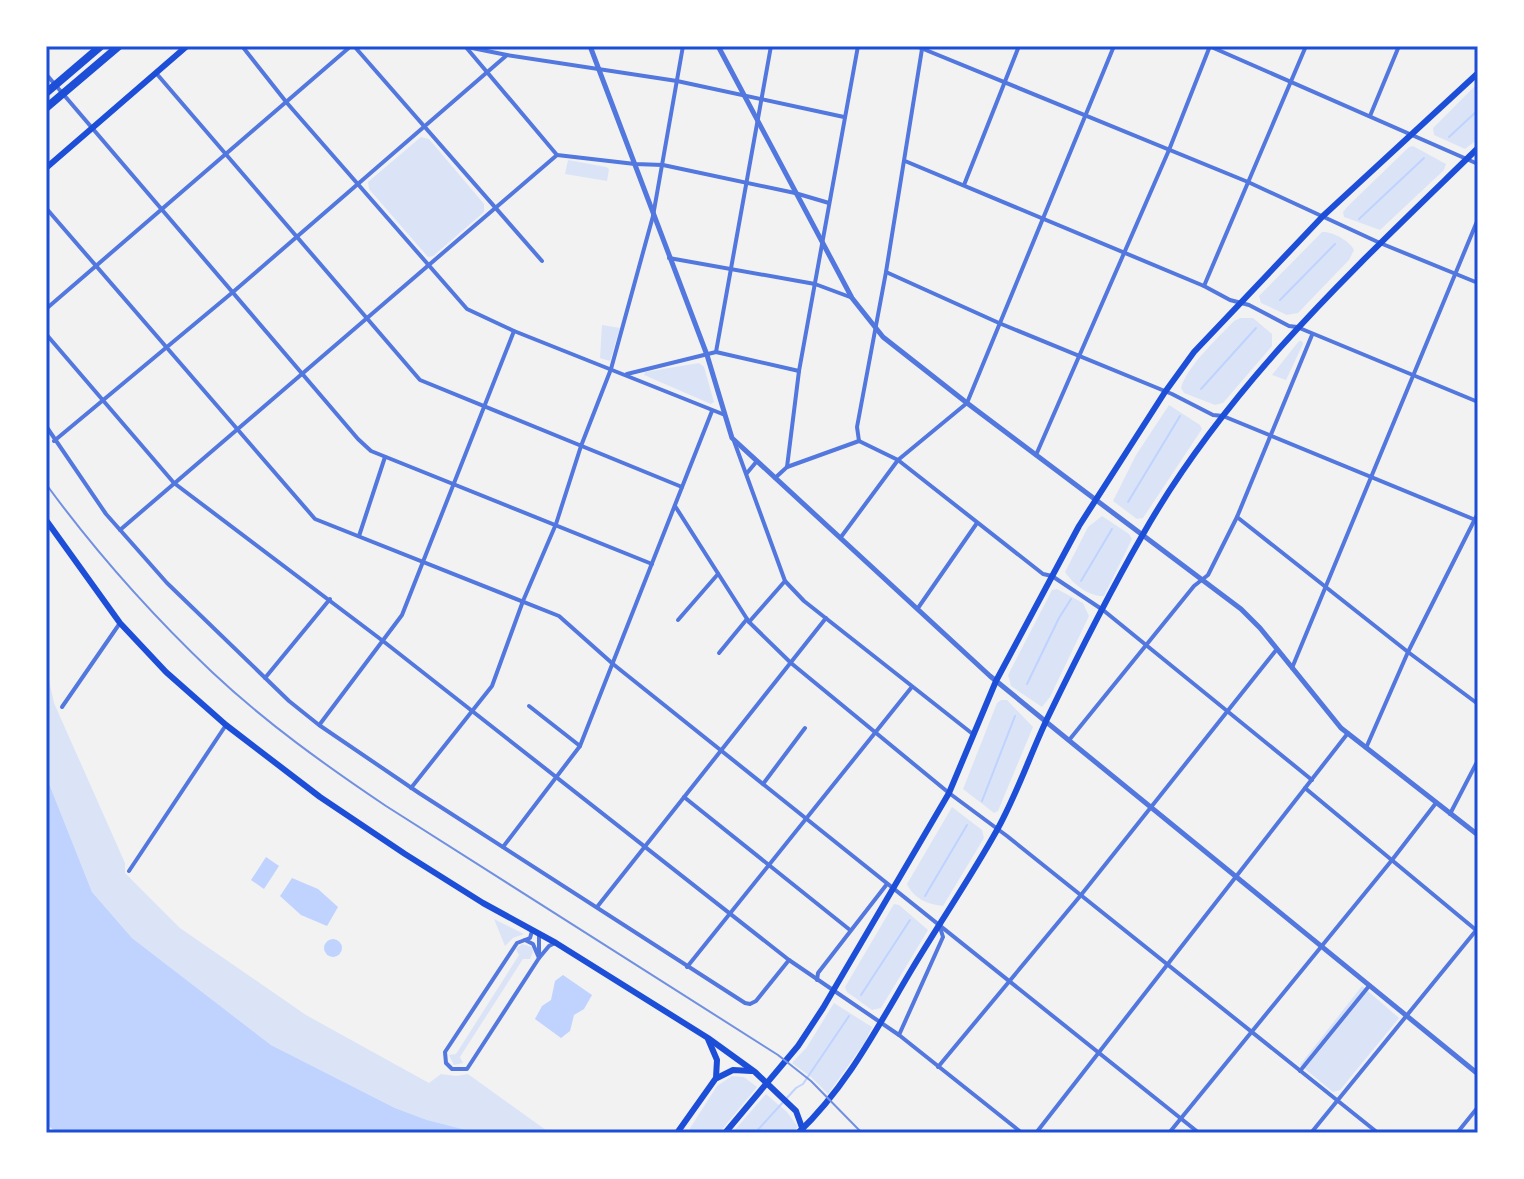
<svg xmlns="http://www.w3.org/2000/svg" width="1524" height="1179" font-family="'Roboto Serif',serif">
	<style>
		.green { fill: #dbe4f7 }
		.water { fill: #bfd3fe }
		.lines { fill: none; stroke-linecap: round; stroke-linejoin: round }
		.stream { stroke: #bfd3fe; stroke-width: 2 }
		.minor { stroke: #5277de; stroke-width: 4 }
		.tertiary { stroke: #5277de; stroke-width: 5 }
		.secondary { stroke: #1d4ed8; stroke-width: 6 }
		.motorway { stroke: #1d4ed8; stroke-width: 8 }
		.rail { stroke: #7290e2; stroke-width: 2 }
		.neatline { fill: none; stroke: #1d4ed8; stroke-width: 3 }
	</style>
	<rect width="100%" height="100%" fill="#f2f2f2"/>
	<g class="green">
		<path d="M1478,83V139L1465,149L1434,135L1433,128Z"/>
		<path d="M421,137L429,139L484,204V212L433,256L428,257L369,189L368,182Z"/>
		<path d="M1413,146L1446,164L1444,170L1380,230L1344,217L1343,212L1347,207L1409,147Z"/>
		<path d="M568,160L606,167L609,169L607,181L565,174Z"/>
		<path d="M1322,232C1332,231 1350,241 1354,250L1349,260L1298,313L1287,315L1261,303L1259,296Z"/>
		<path d="M1240,318H1253L1272,334V346L1223,403L1215,405L1184,393L1181,388C1187,366 1218,338 1234,321Z"/>
		<path d="M602,325L620,328L610,361L600,358Z"/>
		<path d="M1299,341H1302L1303,344L1286,380L1272,375Z"/>
		<path d="M699,363L704,367L714,402L711,404L644,375L645,372Z"/>
		<path d="M1169,405L1200,425L1202,429L1143,518L1137,519L1113,501L1136,455Z"/>
		<path d="M1102,516L1129,534L1132,539L1104,596C1089,597 1073,584 1065,572L1088,527Z"/>
		<path d="M1057,589L1083,603L1089,616L1050,697L1042,707L1011,686L1008,675L1052,590Z"/>
		<path d="M46,666L54,703L125,863V873L180,928L306,1015L429,1083L441,1074L456,1076L468,1074L550,1133H478L427,1120L395,1108L271,1045L132,938L92,892L46,776Z"/>
		<path d="M1001,700H1007L1033,727L998,811L994,813L963,789L997,703Z"/>
		<path d="M952,807L982,830L984,838L943,906C928,905 913,898 907,884Z"/>
		<path d="M894,904L899,905L928,930L881,1008L872,1010L847,992L845,987Z"/>
		<path d="M494,919L524,934L513,938L505,946Z"/>
		<path d="M522,944L532,947L533,952L530,959H523L460,1057L463,1063L454,1065L449,1055L456,1054L519,955L516,949Z"/>
		<path d="M1362,986L1399,1018L1340,1090L1333,1092L1300,1065Z"/>
		<path d="M834,1003L872,1027L865,1042L828,1094L811,1077L792,1063L807,1047Z"/>
		<path d="M732,1076L744,1077L757,1087L719,1133H687L717,1086Z"/>
		<path d="M766,1094L787,1112L798,1127L791,1133H732Z"/>
	</g>
	<g class="water">
		<path d="M46,776L92,892L132,938L271,1045L395,1108L427,1120L478,1133H59L46,1125Z"/>
		<path d="M266,857L279,866L264,889L251,880Z"/>
		<path d="M292,878L318,889L338,907L327,926L301,915L280,896Z"/>
		<circle cx="333" cy="948" r="9"/>
		<path d="M563,975L592,995L584,1009L574,1015L570,1031L561,1038L535,1019L542,1006L551,1000L555,981Z"/>
	</g>
	<g class="lines">
		<g class="stream">
			<path d="M1449,137L1478,110"/>
			<path d="M1359,219L1424,158"/>
			<path d="M1280,300L1335,244"/>
			<path d="M1201,389L1256,328"/>
			<path d="M1128,502L1180,416"/>
			<path d="M1081,581L1112,529"/>
			<path d="M1027,684L1059,618L1071,599"/>
			<path d="M982,801L1015,716"/>
			<path d="M925,896L967,825"/>
			<path d="M861,995L910,920"/>
			<path d="M755,1133L796,1088L803,1084L849,1016"/>
		</g>
		<g class="minor">
			<path d="M242,46L287,103L467,309L514,331L725,415"/>
			<path d="M354,46L542,261"/>
			<path d="M465,46L557,155L635,164L663,165L795,193L829,203"/>
			<path d="M916,46L1248,182L1380,243L1478,283"/>
			<path d="M1209,46L1478,164"/>
			<path d="M467,47L507,55L677,81L844,117"/>
			<path d="M156,73L420,380L682,487"/>
			<path d="M46,74L358,439L371,451L652,564"/>
			<path d="M1370,116L1399,46"/>
			<path d="M905,161L1204,286L1230,300L1249,305L1289,326L1297,327L1478,402"/>
			<path d="M964,185L1019,46"/>
			<path d="M46,208L315,519L559,616L613,664L1199,1133"/>
			<path d="M669,258L815,284L850,297"/>
			<path d="M886,272L999,323L1172,394L1213,415L1223,416L1478,521"/>
			<path d="M1204,286L1306,46"/>
			<path d="M46,309L351,46"/>
			<path d="M46,334L174,483L383,641L789,960L899,1035L1022,1133"/>
			<path d="M716,352L771,46"/>
			<path d="M627,374L716,352L799,371"/>
			<path d="M46,426L106,514L167,583L289,701L319,725L419,793L745,1003L750,1004L756,1001L789,960"/>
			<path d="M54,441L233,292L507,55"/>
			<path d="M734,441L785,581L804,601L974,735"/>
			<path d="M859,441L898,460L1043,574L1052,576L1103,610L1312,780"/>
			<path d="M859,441L857,427L886,272L922,49"/>
			<path d="M1036,455L1169,150L1210,46"/>
			<path d="M787,467L799,371L858,46"/>
			<path d="M747,473L757,461"/>
			<path d="M775,478L787,467L859,441"/>
			<path d="M675,506L749,622L791,663L949,793L1007,836L1378,1133"/>
			<path d="M1237,517L1408,652L1478,704"/>
			<path d="M120,530L557,155"/>
			<path d="M359,536L385,457"/>
			<path d="M841,537L898,460L967,403L1114,46"/>
			<path d="M918,608L977,523"/>
			<path d="M678,620L718,574"/>
			<path d="M749,622L785,581"/>
			<path d="M719,653L747,619"/>
			<path d="M1292,668L1478,219"/>
			<path d="M265,678L330,599"/>
			<path d="M529,706L580,746"/>
			<path d="M62,707L120,623"/>
			<path d="M320,724L402,615L514,331"/>
			<path d="M1070,739L1194,586L1208,575L1237,517L1312,335"/>
			<path d="M1366,748L1408,652L1478,513"/>
			<path d="M763,784L805,728"/>
			<path d="M411,788L492,686L523,601L556,524L581,446L611,369L653,216L683,46"/>
			<path d="M1305,788L1476,930"/>
			<path d="M684,797L850,930"/>
			<path d="M1450,814L1478,760"/>
			<path d="M503,847L580,746L712,411"/>
			<path d="M129,871L226,725"/>
			<path d="M597,907L826,618"/>
			<path d="M532,931L530,938L517,943L445,1052L446,1063L452,1069H467L539,958L549,946L555,943"/>
			<path d="M539,933V956"/>
			<path d="M525,940L533,944L539,958"/>
			<path d="M687,967L911,688"/>
			<path d="M817,980L818,973L887,884"/>
			<path d="M899,1035L943,937L939,924"/>
			<path d="M938,1067L1081,895L1277,649"/>
			<path d="M1300,1071L1369,986"/>
			<path d="M1036,1133L1348,733"/>
			<path d="M1169,1133L1392,860L1436,803"/>
			<path d="M1311,1133L1478,928"/>
			<path d="M1457,1133L1478,1107"/>
		</g>
		<g class="tertiary">
			<path d="M590,46L707,355L732,438L990,676L1478,1074"/>
			<path d="M718,46L852,298L883,337L967,403L1241,609L1260,628L1341,728L1478,835"/>
		</g>
		<g class="secondary">
			<path d="M46,168L187,46"/>
			<path d="M46,520L120,623L166,672L226,725L320,797L405,854L483,903L556,943L708,1038L755,1072L796,1111L804,1133"/>
			<path d="M717,1078L733,1070L751,1071"/>
			<path d="M677,1133L716,1078L717,1060L708,1039"/>
			<path d="M725,1133L798,1046L823,1008L949,793L996,681L1079,526L1165,392L1194,352L1323,216L1478,73"/>
			<path d="M798,1133C847,1087 878,1026 912,969C940,922 971,877 997,830C1017,794 1030,755 1047,719C1077,657 1108,595 1142,536C1227,385 1356,267 1478,148"/>
		</g>
		<g class="motorway">
			<path d="M46,93L101,46"/>
			<path d="M46,108L119,46"/>
		</g>
		<path class="rail" d="M46,484C95,551 152,615 212,672C265,722 325,765 386,806L778,1055L811,1081L862,1133"/>
	</g>
	<rect width="1524" height="1179" fill="none" stroke="#ffffff" stroke-width="96"/>
	<rect x="48" y="48" width="1428" height="1083" class="neatline"/>
</svg>
